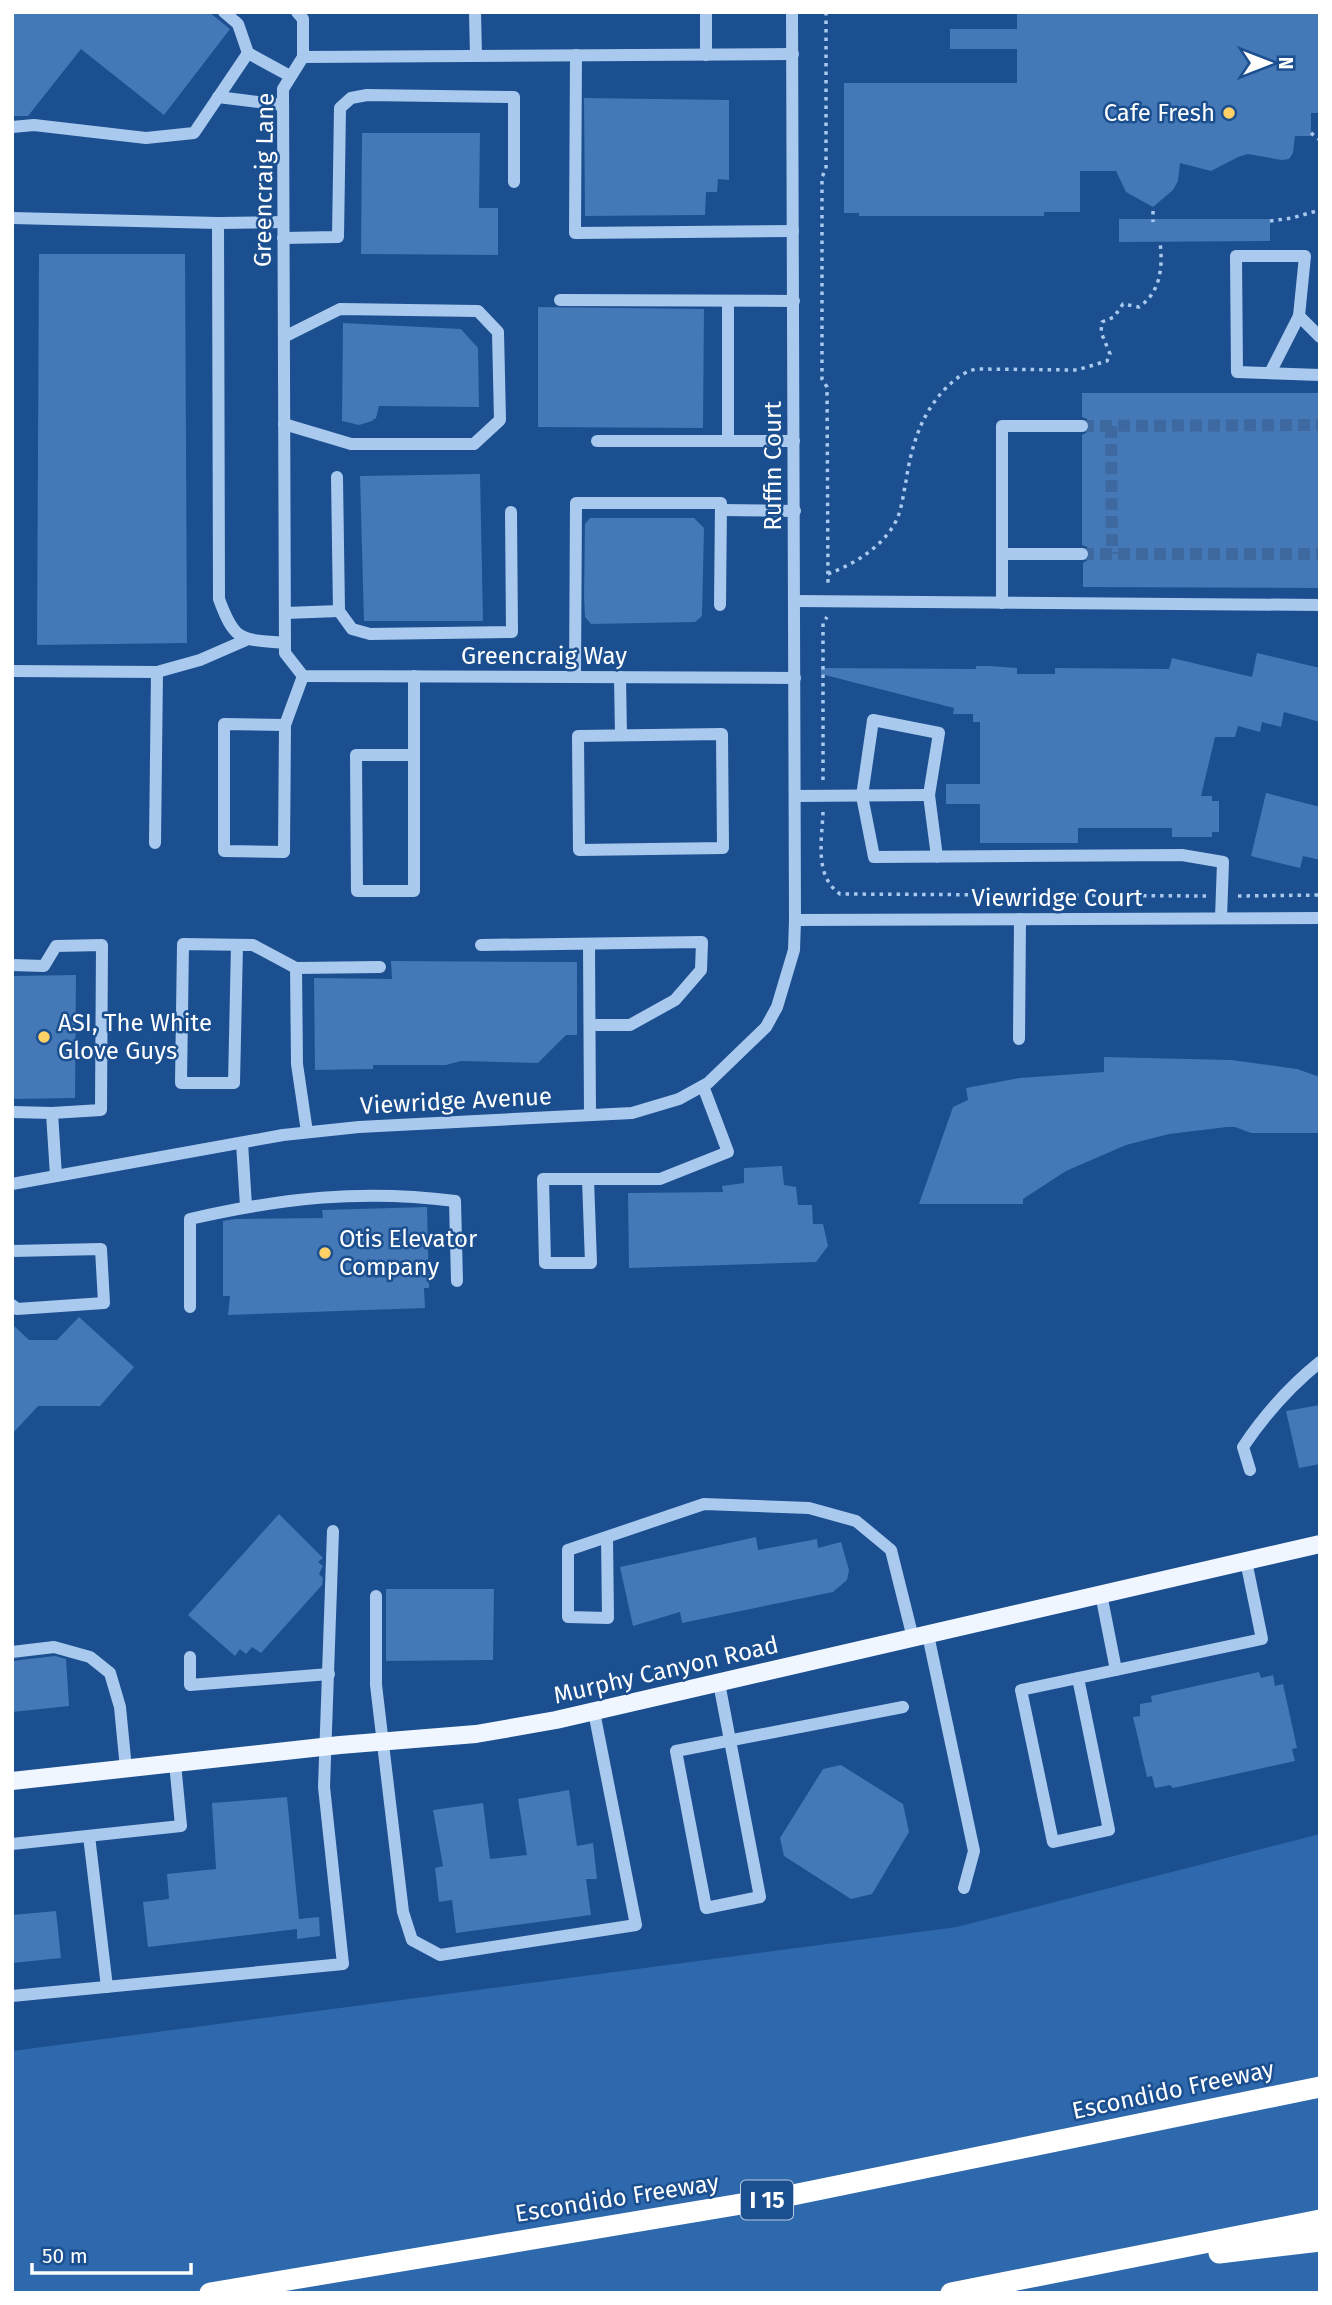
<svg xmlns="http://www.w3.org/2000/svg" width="1332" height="2305" font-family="'Fira Sans',sans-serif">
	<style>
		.green { fill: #2e69ad }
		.building { fill: #4478b7 }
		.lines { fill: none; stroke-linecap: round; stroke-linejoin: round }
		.minor-tunnel { stroke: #3d69a0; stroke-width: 12; stroke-dasharray: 12 6; stroke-linecap: butt }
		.path { stroke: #a9c9ee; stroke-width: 3.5; stroke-dasharray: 3.5 5; stroke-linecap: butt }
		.minor { stroke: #a9c9ee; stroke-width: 12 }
		.major { stroke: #f0f6ff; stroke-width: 18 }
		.highway { stroke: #fff; stroke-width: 21 }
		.poi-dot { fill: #ffd166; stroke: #1b4f8f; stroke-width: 2.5 }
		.labels { text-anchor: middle; stroke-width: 5; stroke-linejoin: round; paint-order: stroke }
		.shield { fill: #1b4f8f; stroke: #bbcadd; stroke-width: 2 }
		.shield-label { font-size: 23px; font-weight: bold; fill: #fff }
		.poi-label { font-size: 24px; fill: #fff; stroke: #1b4f8f; text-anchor: start }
		.street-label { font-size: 24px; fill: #fff; stroke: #1b4f8f }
	</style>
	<rect width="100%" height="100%" fill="#1b4f8f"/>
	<path class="green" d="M1320,1834V2293H12V2051L957,1927Z"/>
	<g class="building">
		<path d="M12,12H209L230,29L164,115L81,49L28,116H12Z"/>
		<path d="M1017,12H1320V113H1311V136H1295L1293,153L1289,159L1282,160L1248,154L1238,157L1211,171L1180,163L1178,181L1173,190L1153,207L1126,192L1116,171H1080V212H1044V216H859V213H844V83H1017V49H950V29H1017Z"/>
		<path d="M584,98L729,100V180L718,179L717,192H706L705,215L585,216Z"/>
		<path d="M362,133H480L479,208H498V255L361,254Z"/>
		<path d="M1119,219H1270V241L1119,242Z"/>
		<path d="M39,254H185L187,643L37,645Z"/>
		<path d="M538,307L704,309L703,428L538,427Z"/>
		<path d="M343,323L461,329L478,348L479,407L379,406L376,418L372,421L359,425L342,421Z"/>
		<path d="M1082,393H1320V588L1083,587V563L1089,559L1091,553L1087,547L1082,545V435L1089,431L1091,425L1087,419L1082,417Z"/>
		<path d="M480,474L483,621H364L360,476Z"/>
		<path d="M590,518H694L704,528L702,616L695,622L591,624L585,617L584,596L585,524Z"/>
		<path d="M1257,653L1320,668V722L1284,712L1281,727L1262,722L1260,732L1238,726L1235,737H1215L1201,796H1212V801H1219V832H1212V837H1172V828H1078V843H980V804H946V784H980V722H973V714H953L954,708L821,674V668L976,669V666H989L1017,668V674H1055V668L1169,669L1172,658L1252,677Z"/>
		<path d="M1266,793L1320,807V860L1303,856L1300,868L1251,856Z"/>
		<path d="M391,961L577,962V1035H566L538,1063L461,1061L446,1065H373V1069L315,1070L314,978L392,979Z"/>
		<path d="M76,975L75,1098L12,1099V976Z"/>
		<path d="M1104,1057L1231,1060L1297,1069L1320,1077V1133H1251L1235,1127H1227L1169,1134L1126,1145L1066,1171L1023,1199V1204H919L953,1107L968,1100L966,1088L1020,1078L1104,1072Z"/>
		<path d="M782,1166L784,1185L796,1187L798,1205H812L813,1224H823L828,1246L816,1262L629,1268L628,1193L723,1192L722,1186L744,1183V1168Z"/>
		<path d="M427,1207L429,1288H424L425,1308L228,1315L230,1296H223V1221L235,1219L323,1218L322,1210Z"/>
		<path d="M79,1317L134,1367L100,1406H38L12,1434V1324L29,1340H57Z"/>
		<path d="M1320,1405V1464L1299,1468L1286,1411Z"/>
		<path d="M279,1514L323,1558L318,1562L323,1566L319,1574L323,1578L322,1585L261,1653L252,1647L246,1654L240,1649L235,1656L188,1615Z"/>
		<path d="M756,1537L758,1550L817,1539L818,1548L841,1542L849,1570L847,1580L833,1592L682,1623L680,1612L633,1626L620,1567Z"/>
		<path d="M386,1589H494L493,1660L386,1661Z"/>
		<path d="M55,1656L66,1659L69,1706L12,1712V1661Z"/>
		<path d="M1259,1672L1261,1678L1273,1675L1275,1686L1283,1684L1297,1748L1292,1749L1295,1761L1173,1788L1170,1785L1155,1788L1152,1776L1147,1777L1133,1717L1140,1716V1704L1152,1702L1151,1696Z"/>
		<path d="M841,1765L903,1804L909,1832L872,1894L851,1899L784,1856L780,1838L823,1769Z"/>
		<path d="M569,1790L577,1846L593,1843L597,1879H586L591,1915L456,1933L452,1900L439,1902L435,1868L443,1866L433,1810L483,1803L490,1859L527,1855L518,1799Z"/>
		<path d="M287,1797L299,1919L319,1917L320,1936L297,1939V1929L148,1947L143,1902L169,1899L167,1874L216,1869L212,1803Z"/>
		<path d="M56,1911L61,1958L12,1963V1915Z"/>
	</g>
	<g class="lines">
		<g class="minor-tunnel">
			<path d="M1082,426L1320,425"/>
			<path d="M1111,426L1112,554"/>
			<path d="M1082,554H1320"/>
		</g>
		<g class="path">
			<path d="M826,12V169L822,177V379L827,387L828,585"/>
			<path d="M1311,133L1320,140"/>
			<path d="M1153,211V222"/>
			<path d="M1270,221L1292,218L1320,210"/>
			<path d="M828,574C854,564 881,548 895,523C902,510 903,495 906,481C911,447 921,414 945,389C954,380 963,372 976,369L1077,370L1107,361L1110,354L1101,332L1102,322L1114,317L1123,304L1139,307C1161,292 1163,266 1160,242"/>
			<path d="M823,780V623L827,617"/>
			<path d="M823,812C822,840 814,876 840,894L1206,896"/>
			<path d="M1238,896L1320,895"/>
		</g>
		<g class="minor">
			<path d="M224,12L238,24L248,53L290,76"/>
			<path d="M297,12L303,19V57"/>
			<path d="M475,12L476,56"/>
			<path d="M793,54L303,57L283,89L285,653L303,676L795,678"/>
			<path d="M576,55L575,233L793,231"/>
			<path d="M706,55V12"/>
			<path d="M218,97L283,105"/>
			<path d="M12,127L34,125L146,138L194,133L248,53"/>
			<path d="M12,218L218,223"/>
			<path d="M283,222L218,223L219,599C235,643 241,639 285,643"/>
			<path d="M283,238L338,237L340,108L351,98L367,95L514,97V182"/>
			<path d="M560,300L794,301"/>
			<path d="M728,301V441"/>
			<path d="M284,337L340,309L478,311L498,332L500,420L474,444H351L284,424"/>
			<path d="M1320,337L1299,316L1305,256H1236L1237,372L1320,375"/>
			<path d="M1270,373L1299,316"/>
			<path d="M597,441H794"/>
			<path d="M721,510L795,511"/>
			<path d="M1002,554H1082"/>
			<path d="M795,601L1320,605"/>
			<path d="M1002,603V426H1082"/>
			<path d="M339,611L352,629L370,634L512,632L511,512"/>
			<path d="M285,613L339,611L337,477"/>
			<path d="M12,671L157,672L200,660L246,640"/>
			<path d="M414,676V891H357L356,755H414"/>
			<path d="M575,677L576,503H721L720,605"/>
			<path d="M620,677L621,735"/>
			<path d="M285,725L224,724V851L284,852L285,725L303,676"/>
			<path d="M722,734L723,848L579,850L578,736Z"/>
			<path d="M795,796L929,795"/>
			<path d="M155,843L157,672"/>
			<path d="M937,857L929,795L939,733L873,720L862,796L874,857L1182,855L1223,862L1221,918"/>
			<path d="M795,920L1320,918"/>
			<path d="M237,945L234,1083H181L183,944L253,945L296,968"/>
			<path d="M481,945L702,942L701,970L675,1000L630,1025H590"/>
			<path d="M589,945L590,1115"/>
			<path d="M12,965L44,966L56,946L102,945L101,1110L52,1113L12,1112"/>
			<path d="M1019,1039L1020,919"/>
			<path d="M52,1113L56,1176"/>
			<path d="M307,1132L297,1064L296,968L380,967"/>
			<path d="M242,1143L246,1206"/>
			<path d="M588,1179L591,1263H545L543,1179H660L728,1152L703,1086"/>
			<path d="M12,1184L283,1135L359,1127L632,1113L679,1099L708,1083L766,1027L777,1007L794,950L795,920L792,12"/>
			<path d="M12,1251L101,1249L104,1303L17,1309L12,1305"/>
			<path d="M190,1307V1219C282,1198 362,1189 455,1201L457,1281"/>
			<path d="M1250,1470L1243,1447C1265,1414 1289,1387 1320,1362"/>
			<path d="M607,1537L608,1618L568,1617V1550L704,1504L809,1508L856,1521L891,1550L913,1638"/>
			<path d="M1101,1594L1116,1670L1262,1639L1246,1561"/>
			<path d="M376,1596V1685L403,1912L412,1940L440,1955L636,1925L594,1712"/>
			<path d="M928,1635L974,1851L964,1888"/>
			<path d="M12,1652L54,1647L90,1657L110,1673L120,1707L126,1769"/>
			<path d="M190,1657V1685L329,1674"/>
			<path d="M1078,1678L1109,1830L1053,1842L1021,1690L1116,1670"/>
			<path d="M719,1683L760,1897L706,1908L676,1751L903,1707"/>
			<path d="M89,1836L107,1987"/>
			<path d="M12,1844L181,1826L175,1763"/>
			<path d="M12,1996L343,1964L324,1787L333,1531"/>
		</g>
		<path class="major" d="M12,1781L340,1745L476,1734L556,1720L1320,1544"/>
		<g class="highway">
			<path d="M1219,2253L1320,2241"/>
			<path d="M210,2293L783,2197L1320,2087"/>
			<path d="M951,2293L1320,2220"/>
		</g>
	</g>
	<g class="poi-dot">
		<circle cx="1229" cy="113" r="7"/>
		<circle cx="44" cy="1037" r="7"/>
		<circle cx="325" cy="1253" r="7"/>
	</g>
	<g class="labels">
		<rect class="shield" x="741" y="2180.5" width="52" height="39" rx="5"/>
		<g class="shield-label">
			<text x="767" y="2208">I 15</text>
		</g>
		<g class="poi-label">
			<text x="1215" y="121" text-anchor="end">Cafe Fresh</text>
			<text x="58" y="1031">ASI, The White<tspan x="58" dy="28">Glove Guys</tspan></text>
			<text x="339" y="1247">Otis Elevator<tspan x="339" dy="28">Company</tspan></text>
		</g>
		<g class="street-label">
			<text transform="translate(264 180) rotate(-89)" y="8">Greencraig Lane</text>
			<text transform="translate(773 466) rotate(-90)" y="8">Ruffin Court</text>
			<text x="544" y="664">Greencraig Way</text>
			<text x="1057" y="906">Viewridge Court</text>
			<text transform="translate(456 1101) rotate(-3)" y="8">Viewridge Avenue</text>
			<text transform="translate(666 1670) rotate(-13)" y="8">Murphy Canyon Road</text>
			<text transform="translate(1173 2090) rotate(-12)" y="8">Escondido Freeway</text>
			<text transform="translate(617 2198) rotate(-9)" y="8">Escondido Freeway</text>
		</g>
	</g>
	<rect width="1332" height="2305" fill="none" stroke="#ffffff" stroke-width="28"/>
	<g transform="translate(1269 63) rotate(90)" stroke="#1b4f8f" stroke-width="5" paint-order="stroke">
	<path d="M0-5L12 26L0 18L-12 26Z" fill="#ffffff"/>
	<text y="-10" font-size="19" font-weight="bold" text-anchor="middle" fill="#ffffff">N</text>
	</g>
	<path d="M32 2263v10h159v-10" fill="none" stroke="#ffffff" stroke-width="3.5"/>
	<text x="42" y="2263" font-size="21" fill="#ffffff" stroke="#1b4f8f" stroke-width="5" paint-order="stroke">50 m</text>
</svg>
